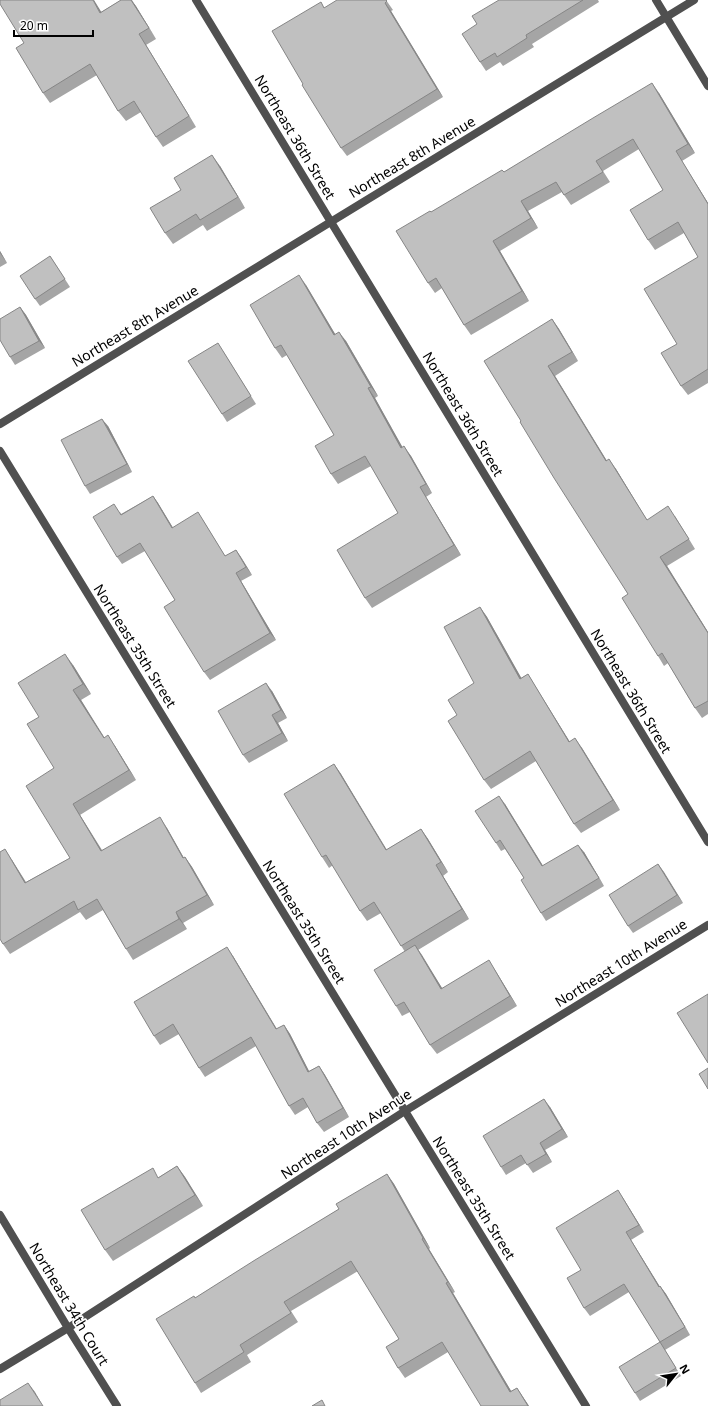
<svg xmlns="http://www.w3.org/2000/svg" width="708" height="1406" font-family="'Noto Sans',sans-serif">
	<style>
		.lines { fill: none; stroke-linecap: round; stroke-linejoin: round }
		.minor { stroke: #505050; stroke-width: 8 }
		.wall { fill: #a5a5a5 }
		.shaded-wall { fill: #868686 }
		.building { fill: #c0c0c0; stroke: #868686 }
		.labels { text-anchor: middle; stroke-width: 3.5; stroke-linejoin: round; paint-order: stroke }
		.street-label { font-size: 14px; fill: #000; stroke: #fff }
	</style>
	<rect width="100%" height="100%" fill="#fff"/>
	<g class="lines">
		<g class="minor">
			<path d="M196,0L708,842"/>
			<path d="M656,0L708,86"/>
			<path d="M0,424L694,0"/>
			<path d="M0,451L586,1406"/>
			<path d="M0,1215L68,1328L117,1406"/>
			<path d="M0,1369L68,1328L405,1111L708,925"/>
		</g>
	</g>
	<g class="wall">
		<path d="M121,0H132L156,39L146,45L196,127L163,147L156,137L141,112L126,121L118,111L97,75L50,103L43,93L24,43L101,12Z"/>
		<path d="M386,0L393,10L391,11L443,97L347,156L341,148L303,84L321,2L324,8Z"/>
		<path d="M499,0H598L599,2L532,44L534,47L503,66L500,62L486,71L480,62L477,24Z"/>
		<path d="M659,93L695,153L682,161L708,203V383L688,395L681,386L677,344L698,257L684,233L655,250L648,240L663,190L639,149L603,171L610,182L571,205L562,192L528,211L538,228L500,251L529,301L471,335L464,325L442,288L435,293L428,283L431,212L504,172Z"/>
		<path d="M220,166L245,208L207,231L203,225L173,244L165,233Z"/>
		<path d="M0,251L7,263L0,267Z"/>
		<path d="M50,256L70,287L40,306L35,299Z"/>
		<path d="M306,285L335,334L346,341L378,396L375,398L402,447L411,456L432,493L426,497L461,555L372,608L365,598L398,513L371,466L338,484L331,474L334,435L287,355L282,358L275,348Z"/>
		<path d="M20,307L26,315L45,348L15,365L10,357Z"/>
		<path d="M552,319L559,329L578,361L555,376L607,461L616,469L647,520L675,516L695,549L667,566L708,632V714L702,718L695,708L668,663L664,666L658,656L628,594L521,421Z"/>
		<path d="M223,351L256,404L227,422L222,414Z"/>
		<path d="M108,426L132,472L90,494L85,486Z"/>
		<path d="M153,496L158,503L173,528L203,520L225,556L236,550L252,575L241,581L276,640L210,680L204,672L175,600L145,551L122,564L117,557L120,512L121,514Z"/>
		<path d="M480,607L487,617L521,678L528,674L534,684L570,742L582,748L620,810L581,833L574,824L536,761L491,789L484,780L457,715L474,683Z"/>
		<path d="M73,665L91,694L81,700L104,738L115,746L136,780L80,815L102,850L167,828L184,858L185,857L192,867L214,905L183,923L187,929L133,960L126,949L103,910L86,920L80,912L10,954L3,944L12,860L26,882L70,858L54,768L39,717Z"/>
		<path d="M272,691L287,718L278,723L288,741L249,763L243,755Z"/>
		<path d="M334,764L341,774L386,850L421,829L428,839L448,872L443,876L469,919L418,950L442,988L495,970L517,1006L437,1054L430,1045L410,1012L402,1016L396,1006L405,952L381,913L367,921L360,911L333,865L329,868L322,857Z"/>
		<path d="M505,804L543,866L584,852L604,886L546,921L541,913L524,878L505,849L501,851L496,843Z"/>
		<path d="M658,864L683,903L633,933L628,926Z"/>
		<path d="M233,956L277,1029L284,1025L290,1034L309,1071L319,1066L325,1075L349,1117L324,1132L317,1123L308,1107L295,1115L289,1106L256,1046L205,1077L199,1068L179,1034L160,1045L154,1036Z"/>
		<path d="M550,1107L568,1137L545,1150L552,1162L533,1173L526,1163L506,1175L501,1167Z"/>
		<path d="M177,1166L185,1177L203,1206L113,1261L105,1250L159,1177Z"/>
		<path d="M387,1174L394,1184L430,1248L429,1249L455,1292L453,1293L511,1391L517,1388L529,1406L448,1352L405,1378L398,1368L399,1339L358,1271L291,1311L298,1322L247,1355L251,1362L201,1393L195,1383V1298L339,1209Z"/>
		<path d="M623,1198L644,1232L631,1240L660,1287V1286L666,1294L690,1335L665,1350L681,1376L640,1401L635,1393L660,1342L629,1292L590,1316L584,1308L581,1270Z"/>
	</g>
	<g class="shaded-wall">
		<path d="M93,0H94L108,23L100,13Z"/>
		<path d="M131,0L136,6L156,39L149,28Z"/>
		<path d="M385,3L391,11L443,97L437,89Z"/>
		<path d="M139,34L146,45L196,127L189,116Z"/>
		<path d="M652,83L659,93L695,153L688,144Z"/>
		<path d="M676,151L682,161L708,203V204Z"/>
		<path d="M212,155L220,166L245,208L238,197Z"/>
		<path d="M521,201L528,211L538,228L531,218Z"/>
		<path d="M493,241L500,251L529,301L522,291Z"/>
		<path d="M0,251L7,263L0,253Z"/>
		<path d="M299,275L306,285L341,344L334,335Z"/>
		<path d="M20,307L26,315L45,348L39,341Z"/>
		<path d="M552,319L559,329L578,361L572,352Z"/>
		<path d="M339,332L346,341L378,396L371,387Z"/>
		<path d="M548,366L555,376L613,471L606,461Z"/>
		<path d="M368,388L375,398L408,457L401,448Z"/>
		<path d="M102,419L108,426L132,472L127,464Z"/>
		<path d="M404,446L411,456L432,493L426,484Z"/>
		<path d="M609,459L616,469L653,530L647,520Z"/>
		<path d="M420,487L426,497L461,555L454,545Z"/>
		<path d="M153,496L158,503L178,536L172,528Z"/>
		<path d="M236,550L241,557L252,575L246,567Z"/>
		<path d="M660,557L667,566L708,632V633Z"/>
		<path d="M236,573L241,581L276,640L270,633Z"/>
		<path d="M480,607L487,617L527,688L520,679Z"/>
		<path d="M65,654L73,665L91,694L83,684Z"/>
		<path d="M528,674L534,684L576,752L569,742Z"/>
		<path d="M266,683L272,691L287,718L281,710Z"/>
		<path d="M73,690L81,700L111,748L104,738Z"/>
		<path d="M272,715L278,723L288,741L282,733Z"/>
		<path d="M108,735L115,746L136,780L129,770Z"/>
		<path d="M575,738L582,748L620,810L613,800Z"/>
		<path d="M334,764L341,774L393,860L386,850Z"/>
		<path d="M499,796L505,804L548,874L542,866Z"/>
		<path d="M73,804L80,815L108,861L101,851Z"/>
		<path d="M160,817L167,828L190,869L183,858Z"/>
		<path d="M421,829L428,839L448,872L441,862Z"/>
		<path d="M578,845L584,852L604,886L599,878Z"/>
		<path d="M5,849L12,860L32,893L25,883Z"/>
		<path d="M185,857L192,867L214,905L207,895Z"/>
		<path d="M658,864L664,872L683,903L677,895Z"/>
		<path d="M436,865L443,876L469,919L462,909Z"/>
		<path d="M176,912L183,923L187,929L179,919Z"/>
		<path d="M415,945L422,955L448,998L441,989Z"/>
		<path d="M227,947L233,956L282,1038L276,1029Z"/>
		<path d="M489,960L495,970L517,1006L510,996Z"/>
		<path d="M284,1025L290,1034L314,1081L308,1072Z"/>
		<path d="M319,1066L325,1075L349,1117L343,1108Z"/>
		<path d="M544,1099L550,1107L568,1137L562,1129Z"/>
		<path d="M540,1143L545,1150L552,1162L546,1154Z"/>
		<path d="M177,1166L185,1177L203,1206L195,1195Z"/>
		<path d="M387,1174L394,1184L430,1248L423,1238Z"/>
		<path d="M618,1190L623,1198L644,1232L639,1225Z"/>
		<path d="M626,1232L631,1240L665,1295L659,1287Z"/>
		<path d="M422,1239L429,1249L455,1292L448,1282Z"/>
		<path d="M446,1283L453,1293L517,1401L510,1392Z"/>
		<path d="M660,1286L666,1294L690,1335L685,1327Z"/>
		<path d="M28,1383L35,1392L43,1406Z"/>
		<path d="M517,1388L529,1406H528Z"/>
	</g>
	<g class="building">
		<path d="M0,0H93L100,13L121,0H131L149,28L139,34L189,116L156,137L134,101L118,111L90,64L43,93L16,48L24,43L0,4Z"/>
		<path d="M337,0H386L387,1L385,3L437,89L341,148L302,85L303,84L272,31L321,2L324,8Z"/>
		<path d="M499,0H583L526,35L527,38L497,57L495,53L480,62L462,34L477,24L472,16Z"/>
		<path d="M652,83L688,144L676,151L708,204V369L681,386L661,353L677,344L644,289L698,257L678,222L648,240L630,210L663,190L633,139L596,161L603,172L564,195L556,182L521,201L531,218L493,241L522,291L464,325L436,278L428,283L396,231L430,211L431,212L502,170L504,172L593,118Z"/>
		<path d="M212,155L238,197L200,220L196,214L165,233L150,208L181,190L174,178Z"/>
		<path d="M50,256L65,279L35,299L20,276Z"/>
		<path d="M299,275L334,335L339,332L371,387L368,388L401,448L404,446L426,484L420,487L454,545L365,598L337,550L398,513L365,456L331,474L315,446L334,435L281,345L275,348L250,305Z"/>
		<path d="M20,307L39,341L10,357L0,340V319Z"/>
		<path d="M552,319L572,352L548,366L606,461L609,459L647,520L668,506L689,539L660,557L708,633V701L695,708L662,653L658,656L622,598L628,594L554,478L520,422L521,421L484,361Z"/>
		<path d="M218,343L251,396L222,414L188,361Z"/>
		<path d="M102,419L127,464L85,486L61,440Z"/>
		<path d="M153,496L172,528L198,512L225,556L236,550L246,567L236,573L270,633L204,672L164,607L175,600L140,543L117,557L93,517L114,504L121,515Z"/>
		<path d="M480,607L520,679L528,674L569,742L575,738L613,800L574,824L530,751L484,780L448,721L457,715L448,700L474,683L444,627Z"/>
		<path d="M65,654L83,684L73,690L104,738L108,735L129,770L73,804L101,851L160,817L183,858L185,857L207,895L176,912L179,919L126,949L97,899L78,910L74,901L3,944L0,939V852L5,849L25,883L70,858L26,786L54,768L27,724L39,717L18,683Z"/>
		<path d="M266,683L281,710L272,715L282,733L243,755L218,711Z"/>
		<path d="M334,764L386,850L421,829L441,862L436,865L462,909L401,946L374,902L360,911L326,855L322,857L284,794Z"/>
		<path d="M499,796L542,866L578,845L599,878L541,913L521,880L524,878L500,840L496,843L475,811Z"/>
		<path d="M658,864L677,895L628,926L609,895Z"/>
		<path d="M415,945L441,989L489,960L510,996L430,1045L404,1002L396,1006L374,970Z"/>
		<path d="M227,947L276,1029L284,1025L308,1072L319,1066L343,1108L317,1123L303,1098L289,1106L251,1037L199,1068L173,1024L154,1036L134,1002Z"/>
		<path d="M708,994V1063L677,1013Z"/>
		<path d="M708,1068V1089L699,1074Z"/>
		<path d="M544,1099L562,1129L540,1143L546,1154L527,1165L521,1155L501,1167L483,1136Z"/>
		<path d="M177,1166L195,1195L105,1250L81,1210L153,1168L158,1178Z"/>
		<path d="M387,1174L423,1238L422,1239L448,1282L446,1283L510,1392L517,1388L528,1406H481L442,1342L398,1368L386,1347L399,1339L351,1261L284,1302L291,1313L240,1345L244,1352L195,1383L156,1319L194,1296L195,1298L255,1260L339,1209L336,1204Z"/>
		<path d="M618,1190L639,1225L626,1232L659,1287L660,1286L685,1327L660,1342L624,1284L584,1308L567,1278L581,1270L556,1228Z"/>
		<path d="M660,1342L676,1368L635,1393L619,1367Z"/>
		<path d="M28,1383L43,1406H0V1400Z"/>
		<path d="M322,1400L325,1406H312Z"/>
	</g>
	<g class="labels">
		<g class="street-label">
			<text transform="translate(295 137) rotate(59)" y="5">Northeast 36th Street</text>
			<text transform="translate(412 157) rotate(-31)" y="5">Northeast 8th Avenue</text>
			<text transform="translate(135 326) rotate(-31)" y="5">Northeast 8th Avenue</text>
			<text transform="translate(463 414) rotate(59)" y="5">Northeast 36th Street</text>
			<text transform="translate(135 646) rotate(58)" y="5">Northeast 35th Street</text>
			<text transform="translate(631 691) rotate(59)" y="5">Northeast 36th Street</text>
			<text transform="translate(304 922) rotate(58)" y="5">Northeast 35th Street</text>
			<text transform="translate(621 963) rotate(-32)" y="5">Northeast 10th Avenue</text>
			<text transform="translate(346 1134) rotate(-33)" y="5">Northeast 10th Avenue</text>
			<text transform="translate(474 1198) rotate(58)" y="5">Northeast 35th Street</text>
			<text transform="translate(69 1304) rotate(59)" y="5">Northeast 34th Court</text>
		</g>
	</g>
	<g transform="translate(676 1374) rotate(60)" stroke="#ffffff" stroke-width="3" paint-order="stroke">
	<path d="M0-3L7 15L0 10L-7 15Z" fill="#000000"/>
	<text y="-6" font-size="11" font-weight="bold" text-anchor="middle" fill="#000000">N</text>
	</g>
	<path d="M14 30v6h79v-6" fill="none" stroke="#000000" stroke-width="2"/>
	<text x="20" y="30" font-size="12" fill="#000000" stroke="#ffffff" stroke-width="3" paint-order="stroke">20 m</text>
</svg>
